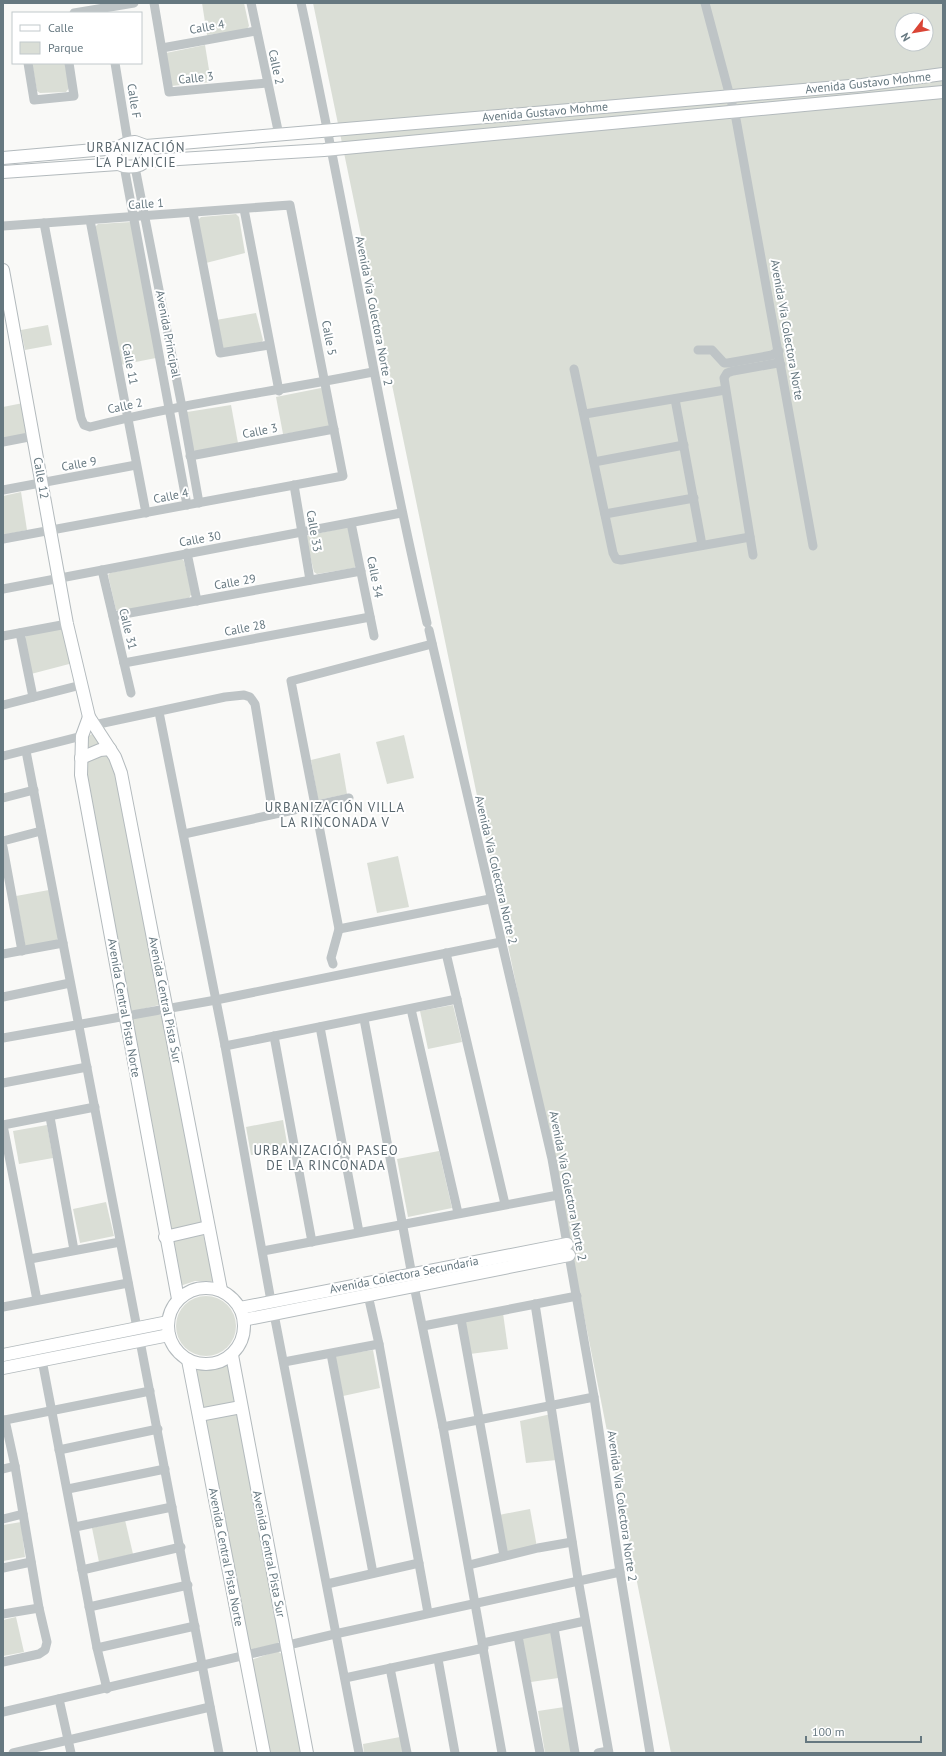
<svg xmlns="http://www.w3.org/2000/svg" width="946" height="1756" font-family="'PT Sans',sans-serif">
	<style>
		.green { fill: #daded6; fill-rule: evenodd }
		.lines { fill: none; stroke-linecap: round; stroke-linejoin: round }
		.secondary-casing { stroke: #b3babd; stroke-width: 14 }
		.street { stroke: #bec4c6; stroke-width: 9 }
		.secondary { stroke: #fff; stroke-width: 12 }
		.labels { text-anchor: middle; stroke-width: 4; stroke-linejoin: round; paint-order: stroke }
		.street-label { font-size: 12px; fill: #667880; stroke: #fff }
		.neighbourhood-label { font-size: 13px; letter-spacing: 1px; fill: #57656c; stroke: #fff }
	</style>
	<rect width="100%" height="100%" fill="#f9f9f7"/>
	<g class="green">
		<path d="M202,3H244L249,26L246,30L207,35Z"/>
		<path d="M313,3H943V1753H671L571,1250ZM902,20H926V44H902Z"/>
		<path d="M205,45L211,82L171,86L166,53Z"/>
		<path d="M32,63H65L69,88L66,92L40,93L37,91Z"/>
		<path d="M236,214L239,217L245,253L206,263L198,220L201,217Z"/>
		<path d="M131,222L156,358L120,365L95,227L98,224Z"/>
		<path d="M256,313L263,340L261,344L224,350L216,320Z"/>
		<path d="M48,325L52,345L25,350L21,330Z"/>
		<path d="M321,388L323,389L329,425L326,428L283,434L276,397Z"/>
		<path d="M23,403L28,433L3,439V407Z"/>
		<path d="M231,405L238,443L196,451L192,450L186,415L187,412Z"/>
		<path d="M21,492L27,530L3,535V496Z"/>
		<path d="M347,527L350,529L357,565L354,568L317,574L314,572L306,539L307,536Z"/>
		<path d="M181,558L184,561L192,593L189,598L120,611L116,610L108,575L110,573Z"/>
		<path d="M63,628L73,663L31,674L25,638L27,635Z"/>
		<path d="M92,734H98L103,746L85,749L87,737Z"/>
		<path d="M404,735L414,778L387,784L376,742Z"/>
		<path d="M340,753L347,794L318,800L311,760Z"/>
		<path d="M107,755L115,764L161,1002L159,1005L134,1011L130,1010L83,776L89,758Z"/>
		<path d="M398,856L409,907L377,913L367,863Z"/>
		<path d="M49,890L59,937L56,941L27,946L25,945L16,896Z"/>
		<path d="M453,1005L462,1042L428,1049L420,1011Z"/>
		<path d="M159,1014L164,1018L202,1221V1224L170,1230L131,1018Z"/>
		<path d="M283,1120L288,1149L251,1155L246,1127Z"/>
		<path d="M47,1125L53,1158L19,1164L13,1131Z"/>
		<path d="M439,1151L452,1208L408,1217L397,1159Z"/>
		<path d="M106,1202L114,1236L80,1243L73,1209Z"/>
		<path d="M203,1234L214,1279L212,1281H195L180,1286L171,1241Z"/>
		<circle cx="206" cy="1326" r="30"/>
		<path d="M503,1313L508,1349L470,1354L463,1320Z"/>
		<path d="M159,1329L160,1332L46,1354L45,1352Z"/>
		<path d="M373,1350L380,1388L343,1396L334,1356Z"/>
		<path d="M229,1360L237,1397L235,1403L207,1410L200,1404L194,1366L213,1367Z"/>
		<path d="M236,1413L239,1416L282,1638L277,1644L250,1650L204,1423L205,1418Z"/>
		<path d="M551,1414L557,1460L526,1463L520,1421Z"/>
		<path d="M530,1509L537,1547L506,1553L499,1515Z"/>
		<path d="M125,1520L133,1554L99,1562L92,1528Z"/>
		<path d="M21,1522L25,1557L3,1561V1525Z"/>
		<path d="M16,1617L24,1652L3,1656V1620Z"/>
		<path d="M556,1630L565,1677L531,1682L521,1636Z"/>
		<path d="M277,1651L285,1656L303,1753H267L251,1660Z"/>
		<path d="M571,1706L578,1753H545L538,1711Z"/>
		<path d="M400,1737L404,1753H364L363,1744Z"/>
	</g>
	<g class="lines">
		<defs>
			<g id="secondary">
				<path d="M135,142L146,146C155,166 131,170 118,164L114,153C119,145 126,143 135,142Z"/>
				<path d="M146,146L862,85L943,74"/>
				<path d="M3,158L117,148"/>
				<path d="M147,161L324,150L943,92"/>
				<path d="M3,172L118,164"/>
				<path d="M3,270L67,624L89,717L115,757L121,773L221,1290"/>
				<path d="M89,717L82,736L81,775L178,1299"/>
				<path d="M81,758L100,750L110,749"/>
				<path d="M165,1237L208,1227"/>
				<circle cx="206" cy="1326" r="38"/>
				<path d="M240,1308L567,1244"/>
				<path d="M244,1321L248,1319L569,1255"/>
				<path d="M3,1355L168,1322"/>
				<path d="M232,1355L307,1753"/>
				<path d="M188,1360L264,1753"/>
				<path d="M3,1368L169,1335"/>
				<path d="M199,1415L241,1407"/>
			</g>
		</defs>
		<use href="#secondary" class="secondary-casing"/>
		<g class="street">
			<path d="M154,3L169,92L267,83"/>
			<path d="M251,3L279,135"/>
			<path d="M301,3C346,209 379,417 427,623"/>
			<path d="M705,3L736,119L813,546"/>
			<path d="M74,13L134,3"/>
			<path d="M162,48L256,31"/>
			<path d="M28,63L34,100L74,96L69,63"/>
			<path d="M115,63L128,143"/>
			<path d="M124,166L187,505"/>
			<path d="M135,167L182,407L199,503"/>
			<path d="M244,209L279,391"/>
			<path d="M193,213L220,353L269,345"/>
			<path d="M90,220L146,513"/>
			<path d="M44,223L81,418L84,425L90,427C183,403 279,391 373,372"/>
			<path d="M3,226L290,205L343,476L3,539"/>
			<path d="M698,350H712L724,363H728L772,355L779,351"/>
			<path d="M574,369L613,553L616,559L621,560L750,537"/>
			<path d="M675,399L702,545"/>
			<path d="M585,414L725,390"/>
			<path d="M3,442L34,436"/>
			<path d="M190,456L334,429"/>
			<path d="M594,462L684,445"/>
			<path d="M294,485L310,580"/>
			<path d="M3,490L136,465"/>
			<path d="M605,514L694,498"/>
			<path d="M351,523L374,636"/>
			<path d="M187,553L197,601"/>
			<path d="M753,555L724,378L727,373L733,371L778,363L781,365"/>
			<path d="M102,570L131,693"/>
			<path d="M3,589L401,513"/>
			<path d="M113,616L361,571"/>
			<path d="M429,630L552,1159L594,1397L620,1572L650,1753"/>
			<path d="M20,633L33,697"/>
			<path d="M3,636L67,624"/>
			<path d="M124,663L370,617"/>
			<path d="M3,705L81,685"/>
			<path d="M159,712L225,1046L271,1301"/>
			<path d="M94,725L225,697L244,695L250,697L255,704L257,716L273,814"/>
			<path d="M26,751L137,1328"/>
			<path d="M3,756L82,736"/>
			<path d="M3,798L34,790"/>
			<path d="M184,834L349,798"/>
			<path d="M3,841L41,831"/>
			<path d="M3,847L22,951"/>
			<path d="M339,929L490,899"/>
			<path d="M446,953L505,1204"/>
			<path d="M3,954L63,943"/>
			<path d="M333,964L331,958L339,929L291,681L432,644"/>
			<path d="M3,997L70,983"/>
			<path d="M411,1009L458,1213"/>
			<path d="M364,1019L414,1286L443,1427L502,1753"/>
			<path d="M320,1027L359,1232"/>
			<path d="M274,1036L312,1242"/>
			<path d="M3,1038L216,1000L501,942"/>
			<path d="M225,1046L457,999"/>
			<path d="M3,1083L87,1067"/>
			<path d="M50,1117L74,1250"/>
			<path d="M263,1251L558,1195"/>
			<path d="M30,1259L120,1242"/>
			<path d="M368,1295L379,1344L428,1613"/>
			<path d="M37,1300L3,1125L95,1107"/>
			<path d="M535,1304L578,1579L609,1753"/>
			<path d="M3,1307L128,1283"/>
			<path d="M274,1314L359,1753"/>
			<path d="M461,1319L504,1556"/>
			<path d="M423,1326L577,1296"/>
			<path d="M140,1341L219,1753"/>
			<path d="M331,1354L373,1573"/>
			<path d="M42,1360L97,1648L107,1689"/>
			<path d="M284,1362L379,1344"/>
			<path d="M3,1420H5L15,1466L3,1469"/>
			<path d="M5,1420L150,1391"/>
			<path d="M443,1427L594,1397"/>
			<path d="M59,1450L158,1429"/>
			<path d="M68,1489L165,1469"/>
			<path d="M3,1519L23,1514"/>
			<path d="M75,1527L172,1507"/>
			<path d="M469,1565L538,1548L572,1542"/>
			<path d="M3,1568L31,1562"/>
			<path d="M82,1570L181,1547"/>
			<path d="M327,1584L419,1563"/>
			<path d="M89,1607L188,1585"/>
			<path d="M3,1614L39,1608"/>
			<path d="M554,1628L575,1753"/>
			<path d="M518,1636L540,1753"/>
			<path d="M483,1643L585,1621"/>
			<path d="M97,1648L195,1626"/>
			<path d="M438,1659L455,1753"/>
			<path d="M3,1662L39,1654L45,1650L47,1642L39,1608L15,1466"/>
			<path d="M390,1668L407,1753"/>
			<path d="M345,1678L484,1648"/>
			<path d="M59,1699L71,1753"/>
			<path d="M3,1712L335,1634L620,1572"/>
			<path d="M13,1753L210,1707"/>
			<path d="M598,1753L608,1751"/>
		</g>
		<use href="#secondary" class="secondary"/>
	</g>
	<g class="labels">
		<g class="street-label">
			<text transform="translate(207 27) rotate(-10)" y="4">Calle 4</text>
			<text transform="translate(276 67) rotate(78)" y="4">Calle 2</text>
			<text transform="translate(196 78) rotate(-6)" y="4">Calle 3</text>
			<text transform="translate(868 83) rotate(-6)" y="4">Avenida Gustavo Mohme</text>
			<text transform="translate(134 101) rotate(81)" y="4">Calle F</text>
			<text transform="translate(545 112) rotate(-5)" y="4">Avenida Gustavo Mohme</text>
			<text transform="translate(146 204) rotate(-4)" y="4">Calle 1</text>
			<text transform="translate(374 311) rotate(79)" y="4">Avenida Vía Colectora Norte 2</text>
			<text transform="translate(787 330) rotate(80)" y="4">Avenida Vía Colectora Norte</text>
			<text transform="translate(168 334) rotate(79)" y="4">Avenida Principal</text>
			<text transform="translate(329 338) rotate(79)" y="4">Calle 5</text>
			<text transform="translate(130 364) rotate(79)" y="4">Calle 11</text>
			<text transform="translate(125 406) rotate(-12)" y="4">Calle 2</text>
			<text transform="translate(260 431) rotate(-11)" y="4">Calle 3</text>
			<text transform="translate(79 464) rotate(-10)" y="4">Calle 9</text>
			<text transform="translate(41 478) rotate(80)" y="4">Calle 12</text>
			<text transform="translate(171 496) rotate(-11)" y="4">Calle 4</text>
			<text transform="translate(314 531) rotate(80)" y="4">Calle 33</text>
			<text transform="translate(200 539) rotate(-10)" y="4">Calle 30</text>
			<text transform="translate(375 577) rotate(79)" y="4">Calle 34</text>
			<text transform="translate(235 582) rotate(-10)" y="4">Calle 29</text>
			<text transform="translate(245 628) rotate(-11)" y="4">Calle 28</text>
			<text transform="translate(128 629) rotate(76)" y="4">Calle 31</text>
			<text transform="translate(496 870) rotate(77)" y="4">Avenida Vía Colectora Norte 2</text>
			<text transform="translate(165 1000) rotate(79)" y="4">Avenida Central Pista Sur</text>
			<text transform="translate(124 1008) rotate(80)" y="4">Avenida Central Pista Norte</text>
			<text transform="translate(568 1186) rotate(79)" y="4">Avenida Vía Colectora Norte 2</text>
			<text transform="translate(404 1275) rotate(-11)" y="4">Avenida Colectora Secundaria</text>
			<text transform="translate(622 1506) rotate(82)" y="4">Avenida Vía Colectora Norte 2</text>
			<text transform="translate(269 1554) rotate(79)" y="4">Avenida Central Pista Sur</text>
			<text transform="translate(226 1557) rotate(79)" y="4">Avenida Central Pista Norte</text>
		</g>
		<g class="neighbourhood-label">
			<text x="136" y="152">URBANIZACIÓN<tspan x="136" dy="15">LA PLANICIE</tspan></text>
			<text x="335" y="812">URBANIZACIÓN VILLA<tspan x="335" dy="15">LA RINCONADA V</tspan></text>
			<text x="326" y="1155">URBANIZACIÓN PASEO<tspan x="326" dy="15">DE LA RINCONADA</tspan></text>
		</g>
	</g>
	<rect width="946" height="1756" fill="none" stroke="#667880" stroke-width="8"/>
	<rect x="12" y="12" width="130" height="52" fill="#ffffff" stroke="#c2c9cc"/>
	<rect x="20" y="25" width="20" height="6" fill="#ffffff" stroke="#c2c9cc"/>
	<text x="48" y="32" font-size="12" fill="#667880">Calle</text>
	<rect x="20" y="42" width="20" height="12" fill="#daded6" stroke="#c2c9cc"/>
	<text x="48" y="52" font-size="12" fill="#667880">Parque</text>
	<g transform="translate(914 32) rotate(239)"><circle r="19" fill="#ffffff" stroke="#c2c9cc"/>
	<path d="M0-3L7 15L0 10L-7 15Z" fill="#da4536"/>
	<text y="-6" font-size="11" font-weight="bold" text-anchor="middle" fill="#667880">N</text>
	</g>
	<path d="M806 1736v6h115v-6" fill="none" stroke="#667880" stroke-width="2"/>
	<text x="812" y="1736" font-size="12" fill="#667880" stroke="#ffffff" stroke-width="3" paint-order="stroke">100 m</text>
</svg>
